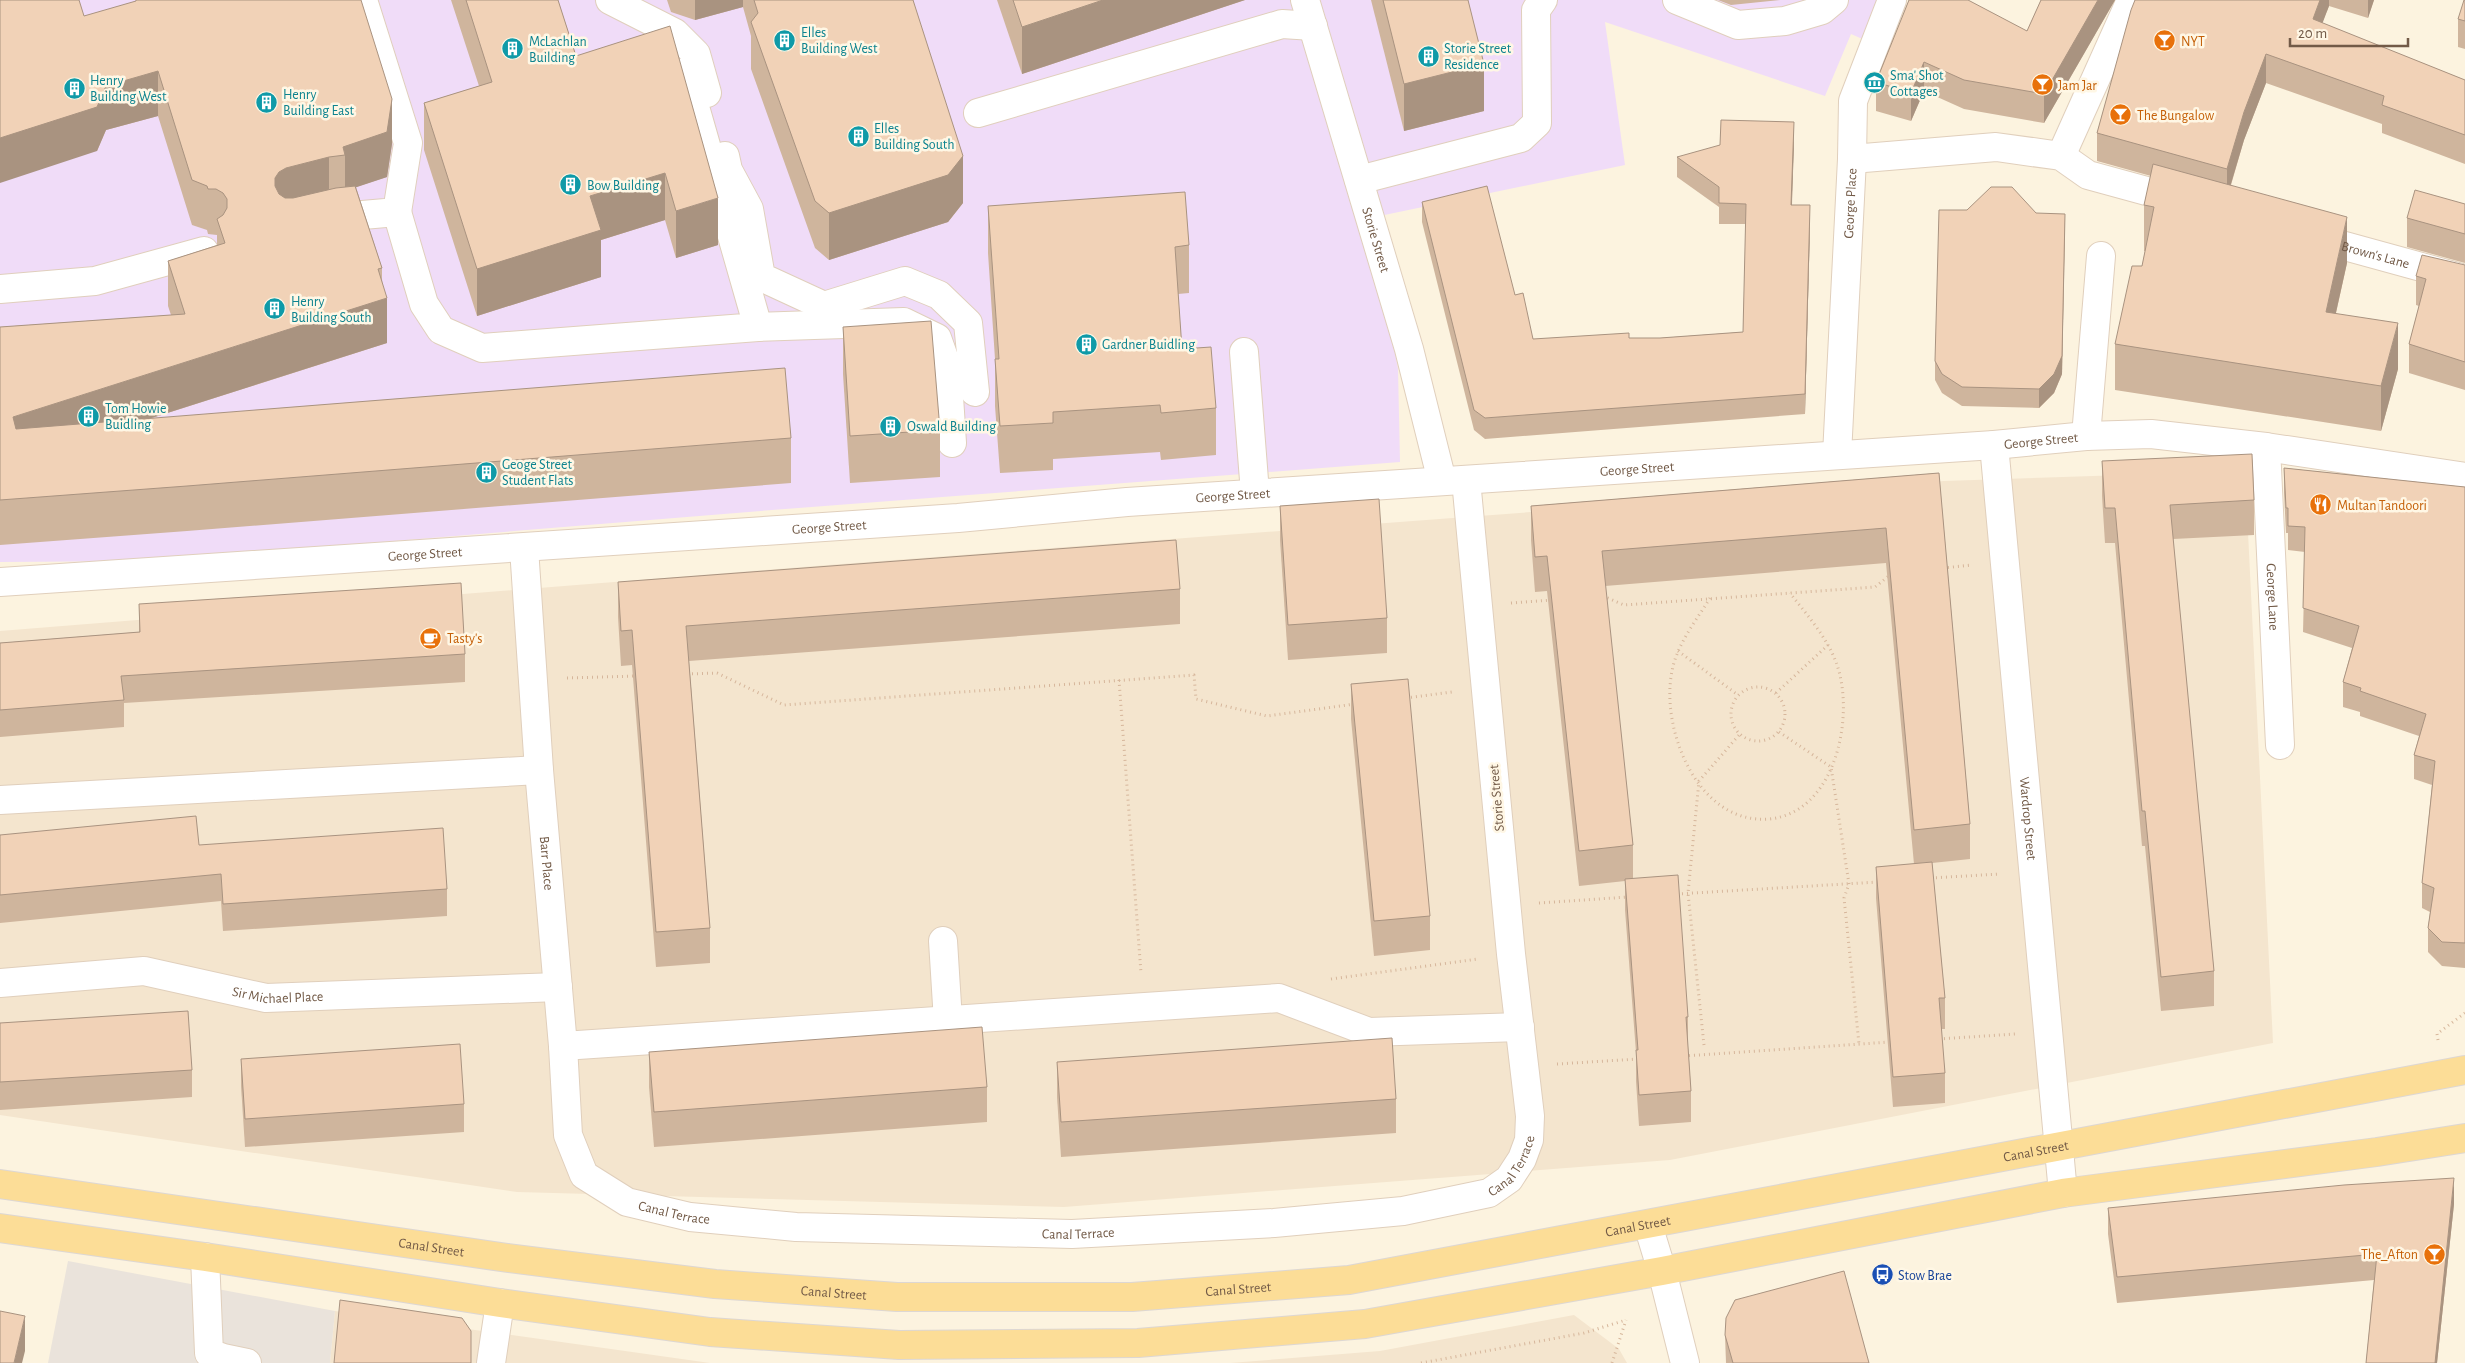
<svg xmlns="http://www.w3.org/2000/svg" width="2465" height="1363" font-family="'Alegreya Sans',sans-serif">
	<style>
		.residential { fill: #f4e5ce }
		.industrial { fill: #eae3db }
		.education { fill: #f0dcf8 }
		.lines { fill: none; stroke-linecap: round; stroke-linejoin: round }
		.minor-casing { stroke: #e0cfbc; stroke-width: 30 }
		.major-casing { stroke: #ddd7d3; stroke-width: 30 }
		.path { stroke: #d6b69b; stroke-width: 3; stroke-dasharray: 1 4; stroke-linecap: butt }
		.minor { stroke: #fff; stroke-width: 28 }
		.major { stroke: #fcdd97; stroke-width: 28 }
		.wall { fill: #cfb59d }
		.shaded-wall { fill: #a99380 }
		.building { fill: #f1d2b7; stroke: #a99380 }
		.labels { text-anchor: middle; stroke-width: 5; stroke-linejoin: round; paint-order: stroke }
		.culture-label { font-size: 14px; fill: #0d838f; stroke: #fff7e5; text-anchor: start }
		.food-label { font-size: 14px; fill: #c56008; stroke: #fff7e5; text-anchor: start }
		.street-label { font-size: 14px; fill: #725a47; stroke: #fff7e5 }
		.transit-label { font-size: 14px; fill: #164399; stroke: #fff7e5; text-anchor: start }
	</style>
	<rect width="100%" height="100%" fill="#fcf3df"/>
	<g class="residential">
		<path d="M2245,471L2273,1043L1670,1160L1064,1207L517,1192L0,1115V631L828,565L1944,481Z"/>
		<path d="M335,1311L526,1337L710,1363H330Z"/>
		<path d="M1574,1315L1619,1349L1627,1363H1230L1380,1351Z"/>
	</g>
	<path class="industrial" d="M68,1261L335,1311L330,1363H48Z"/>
	<path class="education" d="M0,0H1876L1879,13L1867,41L1851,34L1825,96L1605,22L1625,165L1370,218L1398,369L1400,462L772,510L149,561L0,562Z"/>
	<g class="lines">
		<defs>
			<g id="minor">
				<path d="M610,0L675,33L696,54L707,93"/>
				<path id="s1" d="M1305,0L1409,349L1442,481"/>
				<path d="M1677,0L1738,25L1785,21L1822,10L1834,0"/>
				<path d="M978,113L1282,24L1313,26"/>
				<path d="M725,156L728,170L749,209L761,277L824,306L905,281L939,295L968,323L975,392"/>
				<path d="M2061,156L2131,0"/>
				<path d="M1852,159L1853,101L1892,0"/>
				<path d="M1359,180L1521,138L1537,123L1536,10L1543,0"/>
				<path d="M397,212L424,304L441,330L482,348L758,327L685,72"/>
				<path d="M328,218L397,212L408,143L363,0"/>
				<path id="s2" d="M2312,237L2465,279"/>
				<path d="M0,289L95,281L204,251"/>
				<path d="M758,327L904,322L937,338L947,366L952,443"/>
				<path d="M1244,352L1255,493"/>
				<path d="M2086,436L2101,256"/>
				<path id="s3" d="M1994,445L2063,1193"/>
				<path id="s4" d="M2266,447L2280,745"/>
				<path id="s5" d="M1837,455L1852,159L1996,147L2061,156L2088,175L2183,201"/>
				<path id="s6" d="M524,548L539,770L563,1046L568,1135L584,1175L627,1202L690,1217L796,1227L1072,1234L1274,1223L1403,1211L1489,1193L1509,1179L1522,1159L1529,1140L1530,1116L1511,954L1466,480"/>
				<path id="s7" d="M0,582L958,518L1127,502L1994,445L2086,436L2151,434L2266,447L2465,477"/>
				<path d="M0,800L539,770"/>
				<path d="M943,941L948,1021"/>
				<path id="s8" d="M0,983L144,971L266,998L558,987"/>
				<path d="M563,1046L1279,998L1369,1032L1520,1027"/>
				<path d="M1648,1225L1662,1271L1685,1363"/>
				<path d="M205,1257L209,1353L223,1358L247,1363"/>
				<path d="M491,1363L500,1303"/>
			</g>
			<g id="major">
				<path id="s9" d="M0,1184L508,1258L715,1284L897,1297H1132L1349,1280L2465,1070"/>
				<path d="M0,1228L205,1257L500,1303L710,1332L899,1345L1138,1343L1365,1324L1662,1271L2063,1193L2377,1152L2465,1138"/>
			</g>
		</defs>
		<use href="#minor" class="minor-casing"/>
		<use href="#major" class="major-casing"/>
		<g class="path">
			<path d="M1943,568L1972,565"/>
			<path d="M1603,596L1624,605L1875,587L1890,575"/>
			<path d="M1710,598C1696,621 1677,644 1672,671C1660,729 1698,825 1769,819C1836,813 1856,715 1836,662C1826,636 1807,615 1790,593"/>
			<path d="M1511,603L1552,600"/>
			<path d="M1678,651L1738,695"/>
			<path d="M687,674L717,673L784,705L1194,675L1196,699L1267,716L1355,704"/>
			<path d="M567,678L636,676"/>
			<path d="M1119,680L1141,973"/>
			<circle cx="1758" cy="714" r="27"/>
			<path d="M1776,693L1828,645"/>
			<path d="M1406,698L1452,692"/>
			<path d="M1779,732L1831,767L1849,884L1844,898L1859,1044"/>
			<path d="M1931,878L2000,874"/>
			<path d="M1677,894L1878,882"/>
			<path d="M1539,903L1628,897"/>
			<path d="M1331,979L1478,959"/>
			<path d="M1939,1039L2015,1034"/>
			<path d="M2438,1040L2437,1034L2465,1013"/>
			<path d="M1704,1045L1688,893L1699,781L1740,734"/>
			<path d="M1684,1056L1890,1042"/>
			<path d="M1557,1064L1638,1059"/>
			<path d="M1421,1363L1584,1333L1626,1320"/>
			<path d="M1612,1363L1626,1320"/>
		</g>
		<use href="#minor" class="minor"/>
		<use href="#major" class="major"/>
	</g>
	<g class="wall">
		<path d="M451,0H558L576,56L718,245L676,258L665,220L601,240V277L477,316L424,150V103L479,86Z"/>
		<path d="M667,0H913L963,203L948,222L829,260L815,248L751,69V36L743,7L695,20L671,12Z"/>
		<path d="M997,0H1245L1022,74Z"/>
		<path d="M1371,0H1468L1484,111L1404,131Z"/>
		<path d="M1718,0H1780L1731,5Z"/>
		<path d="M1909,0L2027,31L2041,0H2115L2044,123L1964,109L1924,91L1911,121L1876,111V82Z"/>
		<path d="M2135,0H2374L2368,18L2329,6L2322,23L2465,80V164L2382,133V124L2266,83L2244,140L2231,185L2347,263L2336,313L2398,369L2381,431L2115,390V344L2142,266L2145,251H2144V205L2151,176L2097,161V133Z"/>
		<path d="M2465,0V49L2458,47V19Z"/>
		<path d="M84,16L392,144L387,177L356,187L382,268V279L387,343L152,418L791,438V483L187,531L0,545V327L171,315L168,306V261L217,245V235L208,234L207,230L192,225L158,116L106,130L97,151Z"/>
		<path d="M1794,142L1792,205L1810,226L1805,414L1485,439L1474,430L1422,222V202L1515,295L1533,339L1660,338L1743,332L1746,224H1719V207L1677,177V157Z"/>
		<path d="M2465,204V263L2407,247V218Z"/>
		<path d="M988,206L1189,245V293L1178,294L1182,349L1216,408V455L1161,460L1160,452L1053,459V470L1000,473L995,406V359L988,253Z"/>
		<path d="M2036,213L2065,233L2062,374L2054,393L2039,408L1962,406L1942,393L1935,380V361Z"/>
		<path d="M2465,265V390L2409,373V344L2419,306L2416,305V276Z"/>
		<path d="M843,327L940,430V477L850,483L843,374Z"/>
		<path d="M2102,461L2254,500V535L2173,539L2214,971V1006L2161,1011L2145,846H2142L2115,543H2105L2102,496Z"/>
		<path d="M2284,468L2465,487V968L2442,966L2428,952V928L2430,912L2422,908V883L2432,785L2414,779V755L2419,736L2360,716V712L2343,707V682L2352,648L2303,632L2305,552L2288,550V533H2286L2284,493Z"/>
		<path d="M1939,473L1970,824V859L1932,863L1945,998V1029H1941L1945,1073V1103L1893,1107L1876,898V867L1914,864L1886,563L1605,586L1633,845V878L1688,1017V1046L1691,1091V1122L1639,1126L1636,1081V1052L1625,910V881L1579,886L1547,591L1535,592L1531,540V506Z"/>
		<path d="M1280,506L1387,618V653L1288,660L1280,540Z"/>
		<path d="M618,582L1180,589V624L689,661L710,928V963L656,967L632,665L621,666L618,617Z"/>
		<path d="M139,604L465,654V682L124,703V727L0,737V643L139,632Z"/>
		<path d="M1351,684L1430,916V950L1374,956L1351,719Z"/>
		<path d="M0,835L199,845L447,889V916L223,931L221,901L0,923Z"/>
		<path d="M0,1023L192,1070V1097L0,1110Z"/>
		<path d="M649,1052L987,1087V1122L654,1147L649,1087Z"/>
		<path d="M241,1059L464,1104V1132L245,1147L241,1086Z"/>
		<path d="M1057,1062L1396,1099V1133L1061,1157L1057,1097Z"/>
		<path d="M2454,1204L2437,1363H2366L2374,1280L2117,1303L2108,1234V1208Z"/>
		<path d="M1725,1335L1869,1363H1726Z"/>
	</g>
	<g class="shaded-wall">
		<path d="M695,0H743V7L695,20Z"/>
		<path d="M1103,0H1245L1022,74V27Z"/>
		<path d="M2098,0H2115L2044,123V94Z"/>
		<path d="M2320,0H2329V6L2313,48V19Z"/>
		<path d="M2368,0H2374L2368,18Z"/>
		<path d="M2266,54V83L2244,140L2227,197V169L2244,112Z"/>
		<path d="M1924,62V91L1911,121V93Z"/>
		<path d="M1484,64V111L1404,131V84Z"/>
		<path d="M158,71V116L106,130L97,151L0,183V138L106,86Z"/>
		<path d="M392,99V144L387,177L345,191V155L343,147Z"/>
		<path d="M1794,122V142L1791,226V205Z"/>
		<path d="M963,156V203L948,222L829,260V213Z"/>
		<path d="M329,157V202L275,223V178L279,172L286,168Z"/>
		<path d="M665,173V220L601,240V277L477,316V269L590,196Z"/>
		<path d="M718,198V245L676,258V211Z"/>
		<path d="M1810,205V226L1805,414V394Z"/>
		<path d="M2065,214L2062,374L2054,393L2039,408V389Z"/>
		<path d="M2347,217V263L2326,357V312Z"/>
		<path d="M387,298V343L13,462V417Z"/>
		<path d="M2398,323V369L2381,431V386Z"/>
		<path d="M2454,1178V1204L2437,1363H2435Z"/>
		<path d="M25,1316V1351L22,1363H14Z"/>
	</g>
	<g class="building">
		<path d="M0,0H79L84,16L136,1V0H361L392,99L387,132L343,147L345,155L329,157L286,168L279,172L275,178V186L279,194L285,198H293L336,188L355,186L382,268L378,269L387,298L13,417L16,429L785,368L791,438L187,486L0,500V327L185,314L168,261L225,243L217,219L223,215L227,208V199L223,193L216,189H208L207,186L192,180L158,71L106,86L97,107L0,138Z"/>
		<path d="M466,0H558L576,56L670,26L718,198L676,211L665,173L590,196L601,230L477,269L424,103L492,82Z"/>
		<path d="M754,0H913L963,156L948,175L829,213L815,201L751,22L758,13Z"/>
		<path d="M1013,0H1103L1022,27Z"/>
		<path d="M1383,0H1468L1484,64L1404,84Z"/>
		<path d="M1909,0H1968L2027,31L2041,0H2098L2044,94L1964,80L1924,62L1911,93L1876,82Z"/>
		<path d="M2135,0H2320L2313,19L2465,80V135L2382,105L2384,96L2266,54L2244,112L2227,169L2097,133L2131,10Z"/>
		<path d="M2464,0H2465V21L2458,19Z"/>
		<path d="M1721,120L1794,122L1791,205H1810L1805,394L1485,418L1474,410L1422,202L1487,186L1515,295L1523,293L1533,339L1629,333V338H1660L1743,332L1746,204L1719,203V187L1677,157L1720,145Z"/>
		<path d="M2153,164L2347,217L2326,312L2398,323L2381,386L2115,344L2132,266H2142L2154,207L2144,205Z"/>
		<path d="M1991,187H2012L2036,213L2065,214L2062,356L2054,374L2039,389L1962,387L1942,374L1935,361L1939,210H1967Z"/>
		<path d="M2415,190L2465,204V234L2407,218Z"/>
		<path d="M1185,192L1189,245L1175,247L1182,349L1211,347L1216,408L1161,413L1160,405L1053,412V423L1000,426L995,359H999L988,206Z"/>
		<path d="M2422,255L2465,265V362L2409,344L2426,279L2416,276Z"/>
		<path d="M931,321L940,430L850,436L843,327Z"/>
		<path d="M2252,454L2254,500L2170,505L2214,971L2161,977L2145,811H2142L2115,508H2105L2102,461Z"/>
		<path d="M2284,468L2465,487V943L2442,942L2428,928L2434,888L2422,883L2435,761L2414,755L2426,714L2360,691L2361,688L2343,682L2359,626L2303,608L2305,527L2288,526V508H2286Z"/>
		<path d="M1939,473L1970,824L1914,830L1886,528L1602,551L1633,845L1579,851L1547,556L1535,557L1531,506Z"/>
		<path d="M1379,499L1387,618L1288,625L1280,506Z"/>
		<path d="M1176,540L1180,589L686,626L710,928L656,932L632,630L621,631L618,582Z"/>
		<path d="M461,583L465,654L121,676L124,700L0,710V643L140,632L139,604Z"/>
		<path d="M1408,679L1430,916L1374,921L1351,684Z"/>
		<path d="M196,816L199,845L443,828L447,889L223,904L221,874L0,895V835Z"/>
		<path d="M1932,862L1945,998H1939L1945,1073L1893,1077L1876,867Z"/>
		<path d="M1678,875L1688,1017H1686L1691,1091L1639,1095L1636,1050H1638L1625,879Z"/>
		<path d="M188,1011L192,1070L0,1082V1023Z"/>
		<path d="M982,1027L987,1087L654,1112L649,1052Z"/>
		<path d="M1392,1038L1396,1099L1061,1122L1057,1062Z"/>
		<path d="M460,1044L464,1104L245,1119L241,1059Z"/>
		<path d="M2454,1178L2435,1363H2366L2377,1254L2117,1277L2108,1208L2344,1185Z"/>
		<path d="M1844,1271L1869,1363H1733L1725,1335L1726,1318L1735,1300Z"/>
		<path d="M340,1300L462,1318L471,1331V1363H334Z"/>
		<path d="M0,1311L25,1316L14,1363H0Z"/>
	</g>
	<defs>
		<symbol id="building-disc" viewBox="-11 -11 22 22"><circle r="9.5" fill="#0f9aa8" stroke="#fff7e5"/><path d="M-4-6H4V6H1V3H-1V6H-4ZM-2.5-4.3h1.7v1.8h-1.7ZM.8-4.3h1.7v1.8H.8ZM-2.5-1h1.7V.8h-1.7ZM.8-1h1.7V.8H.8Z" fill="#fff"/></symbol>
		<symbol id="bar-disc" viewBox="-11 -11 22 22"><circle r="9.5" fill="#e8710a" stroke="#fff7e5"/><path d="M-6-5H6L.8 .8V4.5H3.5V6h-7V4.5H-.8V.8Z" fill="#fff"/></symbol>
		<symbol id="museum-disc" viewBox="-11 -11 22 22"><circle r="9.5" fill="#0f9aa8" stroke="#fff7e5"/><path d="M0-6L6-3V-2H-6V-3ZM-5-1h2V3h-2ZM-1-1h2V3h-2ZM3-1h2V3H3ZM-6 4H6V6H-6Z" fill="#fff"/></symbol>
		<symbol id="restaurant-disc" viewBox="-11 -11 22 22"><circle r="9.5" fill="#e8710a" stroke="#fff7e5"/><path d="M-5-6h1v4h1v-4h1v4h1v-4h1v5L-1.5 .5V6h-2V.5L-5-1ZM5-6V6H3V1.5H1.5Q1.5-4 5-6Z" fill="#fff"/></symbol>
		<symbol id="cafe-disc" viewBox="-11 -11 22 22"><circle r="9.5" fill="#e8710a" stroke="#fff7e5"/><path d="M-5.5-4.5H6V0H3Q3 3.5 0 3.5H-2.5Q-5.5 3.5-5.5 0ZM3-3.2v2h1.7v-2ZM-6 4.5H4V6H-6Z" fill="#fff"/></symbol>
		<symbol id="bus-disc" viewBox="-11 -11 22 22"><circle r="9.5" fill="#1a4fb4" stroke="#fff7e5"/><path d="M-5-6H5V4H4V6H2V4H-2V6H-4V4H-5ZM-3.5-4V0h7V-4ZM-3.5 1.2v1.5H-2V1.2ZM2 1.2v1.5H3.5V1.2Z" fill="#fff"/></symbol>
	</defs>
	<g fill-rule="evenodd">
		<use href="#building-disc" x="772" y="28" width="25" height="25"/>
		<use href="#bar-disc" x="2152" y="28" width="25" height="25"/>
		<use href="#building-disc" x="500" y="36" width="25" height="25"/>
		<use href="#building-disc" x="1416" y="44" width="25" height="25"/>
		<use href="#museum-disc" x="1862" y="70" width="25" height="25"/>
		<use href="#bar-disc" x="2030" y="72" width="25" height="25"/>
		<use href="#building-disc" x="62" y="76" width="25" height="25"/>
		<use href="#building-disc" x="254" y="90" width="25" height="25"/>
		<use href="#bar-disc" x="2108" y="102" width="25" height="25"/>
		<use href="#building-disc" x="846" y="124" width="25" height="25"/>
		<use href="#building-disc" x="558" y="172" width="25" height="25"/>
		<use href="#building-disc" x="262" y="296" width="25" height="25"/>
		<use href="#building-disc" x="1074" y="332" width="25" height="25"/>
		<use href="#building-disc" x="76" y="404" width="25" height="25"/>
		<use href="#building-disc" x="878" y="414" width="25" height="25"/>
		<use href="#building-disc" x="474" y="460" width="25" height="25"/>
		<use href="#restaurant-disc" x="2308" y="492" width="25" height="25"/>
		<use href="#cafe-disc" x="418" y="626" width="25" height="25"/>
		<use href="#bar-disc" x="2422" y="1242" width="25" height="25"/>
		<use href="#bus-disc" x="1870" y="1262" width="25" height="25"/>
	</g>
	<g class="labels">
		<g class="culture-label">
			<text x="801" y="37">Elles<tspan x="801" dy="16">Building West</tspan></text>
			<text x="529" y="46">McLachlan<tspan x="529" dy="16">Building</tspan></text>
			<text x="1444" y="53">Storie Street<tspan x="1444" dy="16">Residence</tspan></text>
			<text x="1890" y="80">Sma' Shot<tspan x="1890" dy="16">Cottages</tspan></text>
			<text x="90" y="85">Henry<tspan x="90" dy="16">Building West</tspan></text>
			<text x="283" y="99">Henry<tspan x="283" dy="16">Building East</tspan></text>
			<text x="874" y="133">Elles<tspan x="874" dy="16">Building South</tspan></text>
			<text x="587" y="190">Bow Building</text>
			<text x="291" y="306">Henry<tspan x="291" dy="16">Building South</tspan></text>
			<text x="1102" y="349">Gardner Buidling</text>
			<text x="105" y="413">Tom Howie<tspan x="105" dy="16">Buidling</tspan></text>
			<text x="907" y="431">Oswald Building</text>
			<text x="502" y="469">Geoge Street<tspan x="502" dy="16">Student Flats</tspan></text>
		</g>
		<g class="food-label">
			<text x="2181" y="46">NYT</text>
			<text x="2058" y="90">Jam Jar</text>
			<text x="2137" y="120">The Bungalow</text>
			<text x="2337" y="510">Multan Tandoori</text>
			<text x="447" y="643">Tasty's</text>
			<text x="2418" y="1259" text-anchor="end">The_Afton</text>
		</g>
		<g class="street-label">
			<text dy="5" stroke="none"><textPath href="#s5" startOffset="252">George Place</textPath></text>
			<text dy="5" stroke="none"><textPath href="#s1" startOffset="250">Storie Street</textPath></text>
			<text dy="5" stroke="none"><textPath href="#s2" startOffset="66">Brown's Lane</textPath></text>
			<text dy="5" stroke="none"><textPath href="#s7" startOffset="2046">George Street</textPath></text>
			<text dy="5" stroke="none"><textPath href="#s7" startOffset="1641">George Street</textPath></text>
			<text dy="5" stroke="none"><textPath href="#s7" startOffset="1236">George Street</textPath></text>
			<text dy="5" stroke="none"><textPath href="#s7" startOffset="831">George Street</textPath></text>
			<text dy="5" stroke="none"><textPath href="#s7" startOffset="426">George Street</textPath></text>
			<text dy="5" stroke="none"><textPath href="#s4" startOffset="150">George Lane</textPath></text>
			<text transform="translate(1496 798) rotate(-95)" y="5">Storie Street</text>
			<text dy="5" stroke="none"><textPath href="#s3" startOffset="375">Wardrop Street</textPath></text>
			<text dy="5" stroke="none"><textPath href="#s6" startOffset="316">Barr Place</textPath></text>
			<text dy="5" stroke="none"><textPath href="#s8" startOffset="281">Sir Michael Place</textPath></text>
			<text dy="5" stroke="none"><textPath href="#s9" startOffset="2056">Canal Street</textPath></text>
			<text dy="5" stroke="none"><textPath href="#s6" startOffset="1586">Canal Terrace</textPath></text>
			<text dy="5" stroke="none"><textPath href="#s6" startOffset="731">Canal Terrace</textPath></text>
			<text dy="5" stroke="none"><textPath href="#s9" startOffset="1651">Canal Street</textPath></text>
			<text dy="5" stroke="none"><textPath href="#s6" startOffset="1136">Canal Terrace</textPath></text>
			<text dy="5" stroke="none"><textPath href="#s9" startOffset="436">Canal Street</textPath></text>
			<text dy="5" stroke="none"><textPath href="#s9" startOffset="1246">Canal Street</textPath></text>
			<text dy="5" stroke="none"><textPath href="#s9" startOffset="841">Canal Street</textPath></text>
		</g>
		<g class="transit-label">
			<text x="1898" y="1280">Stow Brae</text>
		</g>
	</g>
	<path d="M2290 38v8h118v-8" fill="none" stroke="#725a47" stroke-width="2.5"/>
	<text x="2298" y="38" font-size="15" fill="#725a47" stroke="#fff7e5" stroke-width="4" paint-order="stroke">20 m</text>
</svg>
